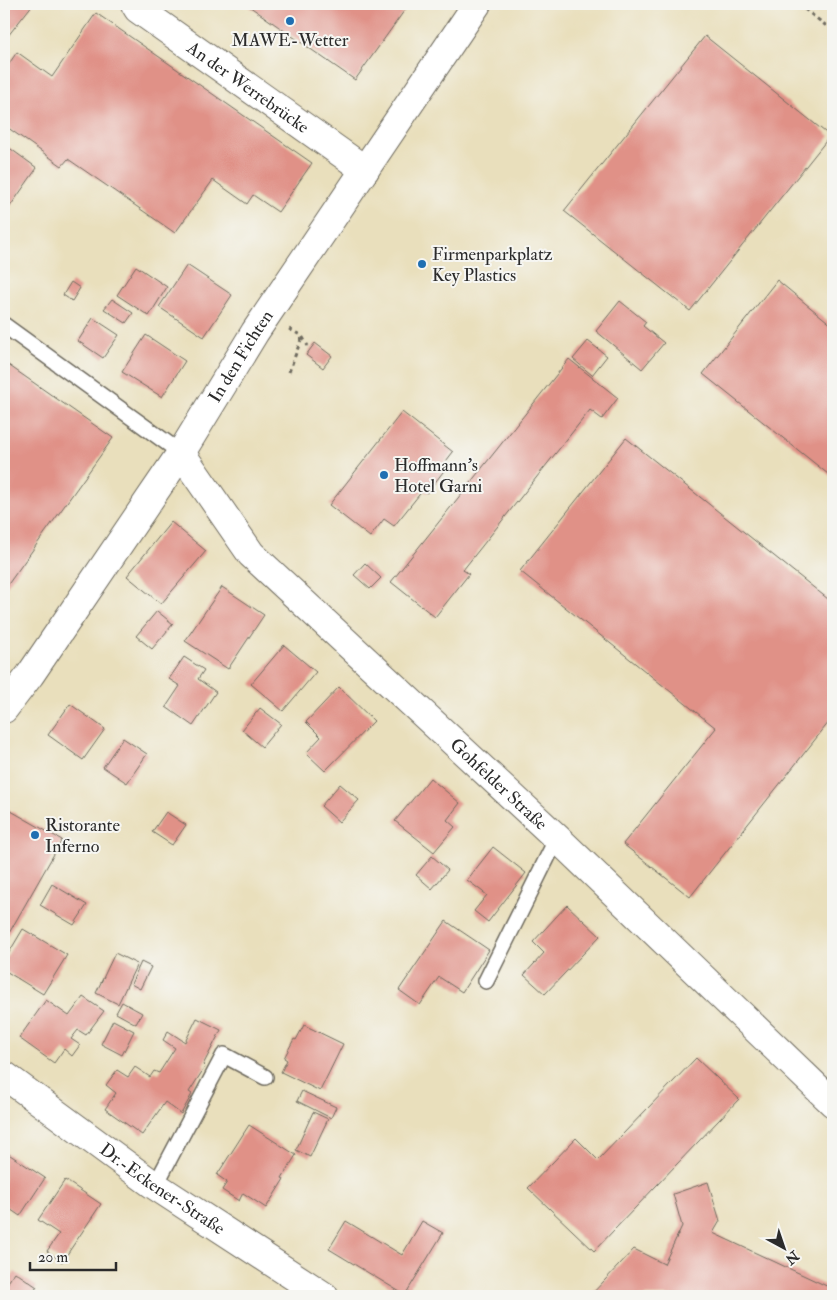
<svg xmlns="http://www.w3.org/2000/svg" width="837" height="1300" font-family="'IM FELL Double Pica',serif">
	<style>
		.building { fill: #e09187 }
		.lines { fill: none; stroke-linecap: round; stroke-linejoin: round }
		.service-casing { stroke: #6e6a5e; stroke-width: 18 }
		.minor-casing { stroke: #6e6a5e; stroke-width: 30 }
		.path { stroke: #6e6a5e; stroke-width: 3; stroke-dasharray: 4 4; stroke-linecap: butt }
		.service { stroke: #fff; stroke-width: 15 }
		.minor { stroke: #fff; stroke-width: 28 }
		.poi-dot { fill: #1f6fb2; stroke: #f6f6f2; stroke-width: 2 }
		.labels { text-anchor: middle; stroke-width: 4; stroke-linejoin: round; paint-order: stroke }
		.poi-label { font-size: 18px; fill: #2b2b2b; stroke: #f6f6f2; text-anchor: start }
		.street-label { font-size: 18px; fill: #2b2b2b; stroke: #f6f6f2 }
	</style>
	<rect width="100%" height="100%" fill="#f6f6f2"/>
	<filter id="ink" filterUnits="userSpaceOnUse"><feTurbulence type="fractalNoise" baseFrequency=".02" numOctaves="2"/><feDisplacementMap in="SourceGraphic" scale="10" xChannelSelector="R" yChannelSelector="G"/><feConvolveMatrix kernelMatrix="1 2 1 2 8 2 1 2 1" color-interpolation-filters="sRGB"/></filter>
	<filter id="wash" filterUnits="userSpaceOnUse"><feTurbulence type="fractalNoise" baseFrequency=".0096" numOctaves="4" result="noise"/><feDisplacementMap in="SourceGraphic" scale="20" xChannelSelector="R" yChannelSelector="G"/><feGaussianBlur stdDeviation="1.12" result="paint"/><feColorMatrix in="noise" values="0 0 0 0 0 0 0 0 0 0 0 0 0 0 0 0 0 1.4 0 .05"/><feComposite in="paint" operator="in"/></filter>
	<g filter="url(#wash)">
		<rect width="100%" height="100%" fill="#e9dfbc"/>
		<g id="blocks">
			<g class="building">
				<path d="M4,4H33L4,41Z"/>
				<path d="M246,4H409L355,80Z"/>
				<path d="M96,13L312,163L278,212L253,195L247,204L213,180L175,233L68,159L62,166L4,125V71L17,52L52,77Z"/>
				<path d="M705,36L830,136L690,311L564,211Z"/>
				<path d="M4,144L37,168L4,215Z"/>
				<path d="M187,265L232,295L204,337L159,307Z"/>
				<path d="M136,266L167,287L149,316L117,295Z"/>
				<path d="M777,280L833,326V478L703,374Z"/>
				<path d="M71,282L80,288L72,301L63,295Z"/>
				<path d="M112,299L133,313L126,323L104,309Z"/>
				<path d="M620,301L646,322L643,326L664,343L642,369L596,331Z"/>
				<path d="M93,318L119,335L103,358L78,341Z"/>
				<path d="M146,335L185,361L162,397L122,372Z"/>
				<path d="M588,341L607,356L592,375L573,359Z"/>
				<path d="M315,343L332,356L323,368L306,355Z"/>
				<path d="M569,359L618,398L602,419L590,410L463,570L469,574L435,617L391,582Z"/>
				<path d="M4,362L113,438L4,590Z"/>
				<path d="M402,412L453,452L443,465L446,468L427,493L423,490L394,526L384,519L370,537L329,505Z"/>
				<path d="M626,438L833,603V717L690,897L623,844L716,728L520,571Z"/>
				<path d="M171,522L206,551L161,604L127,576Z"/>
				<path d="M365,563L381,578L370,589L354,575Z"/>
				<path d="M222,587L264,615L228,669L185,641Z"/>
				<path d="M157,611L173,624L152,649L136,636Z"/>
				<path d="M284,645L316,672L283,711L251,684Z"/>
				<path d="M184,657L204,670L198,679L216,692L193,726L166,707L180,686L169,679Z"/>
				<path d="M339,687L374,721L325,771L306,753L321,737L306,722Z"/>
				<path d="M70,704L105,729L83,760L48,735Z"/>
				<path d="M260,708L281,724L262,747L242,730Z"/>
				<path d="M123,738L147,754L127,783L103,767Z"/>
				<path d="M430,778L460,803L447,820L455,827L434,852L395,821Z"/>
				<path d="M340,784L359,800L339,822L321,806Z"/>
				<path d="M4,807L62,840L4,942Z"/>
				<path d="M166,812L186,825L172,845L152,832Z"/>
				<path d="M493,847L526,873L488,922L474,911L487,895L467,880Z"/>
				<path d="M432,856L448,870L432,889L416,875Z"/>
				<path d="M52,884L87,905L74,925L40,905Z"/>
				<path d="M567,905L600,936L545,994L524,975L544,953L533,942Z"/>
				<path d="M446,921L489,950L462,992L439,977L420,1005L399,990Z"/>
				<path d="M23,929L67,955L43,994L4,970V961Z"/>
				<path d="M115,953L137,964L118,1004L96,993Z"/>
				<path d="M141,962L151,967L140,989L131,984Z"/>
				<path d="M83,997L104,1011L86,1035L78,1030L71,1039L80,1045L72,1056L64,1049L54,1063L19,1038L46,1000L69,1016Z"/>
				<path d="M122,1002L142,1013L136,1024L116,1013Z"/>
				<path d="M197,1018L221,1030L203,1065L205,1067L189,1092L192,1094L181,1114L165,1102L142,1135L105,1109L116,1093L106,1085L117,1070L128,1077L135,1067L150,1077L154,1071L159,1073L175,1048L163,1040L168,1031L185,1042Z"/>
				<path d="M113,1020L134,1031L122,1055L101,1044Z"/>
				<path d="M304,1025L343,1044L320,1091L281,1072L287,1060L284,1058L294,1039L296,1040Z"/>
				<path d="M696,1058L739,1099L594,1251L528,1188L576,1138L598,1160Z"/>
				<path d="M302,1091L336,1107L331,1118L297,1101Z"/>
				<path d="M313,1112L328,1119L310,1157L296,1150Z"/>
				<path d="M249,1125L296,1155L282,1178L284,1179L266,1208L243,1193L239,1201L222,1190L227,1182L217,1175Z"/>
				<path d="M7,1153L45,1178L20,1216L4,1205V1158Z"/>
				<path d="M65,1180L101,1204L62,1262L47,1251L59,1234L38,1220Z"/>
				<path d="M708,1182L720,1221L713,1233L833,1289V1296H590L634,1249L664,1264L682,1226L673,1194Z"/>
				<path d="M346,1221L402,1255L422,1221L443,1233L405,1295L329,1249Z"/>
				<path d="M15,1272L37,1287L30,1296H4V1288Z"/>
			</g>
		</g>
	</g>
	<g filter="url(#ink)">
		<use href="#blocks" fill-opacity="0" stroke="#6e6a5e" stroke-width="1"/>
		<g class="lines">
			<defs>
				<g id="service">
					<path d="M4,325L181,453"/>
					<path d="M486,981L557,838"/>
					<path d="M155,1186L224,1055L265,1077"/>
				</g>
				<g id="minor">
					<path id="s1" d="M135,4L138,9L365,170"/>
					<path id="s2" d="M181,453L251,554L557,838L833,1103"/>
					<path id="s3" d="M4,709L30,675L181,453L255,332L477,4"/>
					<path id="s4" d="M4,1075L151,1183L324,1296"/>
				</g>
			</defs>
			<use href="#service" class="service-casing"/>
			<use href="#minor" class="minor-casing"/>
			<g class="path">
				<path d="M798,4L833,31"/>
				<path d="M289,329L302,336L308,346"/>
				<path d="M289,372L302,337"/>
			</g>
			<use href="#service" class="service"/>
			<use href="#minor" class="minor"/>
		</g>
	</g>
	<g class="poi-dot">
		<circle cx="290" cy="21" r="5"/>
		<circle cx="422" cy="264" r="5"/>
		<circle cx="384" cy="475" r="5"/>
		<circle cx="35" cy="835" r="5"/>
	</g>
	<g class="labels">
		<g class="poi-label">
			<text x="290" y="46" text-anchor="middle">MAWE-Wetter</text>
			<text x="432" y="260">Firmenparkplatz<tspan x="432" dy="21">Key Plastics</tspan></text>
			<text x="394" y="471">Hoffmann's<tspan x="394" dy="21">Hotel Garni</tspan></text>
			<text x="45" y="831">Ristorante<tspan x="45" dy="21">Inferno</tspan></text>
		</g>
		<g class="street-label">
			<text dy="6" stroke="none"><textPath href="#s1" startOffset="141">An der Werrebrücke</textPath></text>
			<text dy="6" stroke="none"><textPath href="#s3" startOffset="425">In den Fichten</textPath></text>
			<text dy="6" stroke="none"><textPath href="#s2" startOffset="461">Gohfelder Straße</textPath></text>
			<text dy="6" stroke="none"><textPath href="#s4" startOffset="195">Dr.-Eckener-Straße</textPath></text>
		</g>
	</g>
	<rect width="837" height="1300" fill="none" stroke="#f6f6f2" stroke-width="20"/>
	<g transform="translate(784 1248) rotate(140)" stroke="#f6f6f2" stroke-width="4" paint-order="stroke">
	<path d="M0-4L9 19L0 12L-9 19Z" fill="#2b2b2b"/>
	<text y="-8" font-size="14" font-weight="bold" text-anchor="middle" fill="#2b2b2b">N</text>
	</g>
	<path d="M30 1262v8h86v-8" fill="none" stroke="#2b2b2b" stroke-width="2.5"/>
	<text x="38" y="1262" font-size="15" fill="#2b2b2b" stroke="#f6f6f2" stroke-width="4" paint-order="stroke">20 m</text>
</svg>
